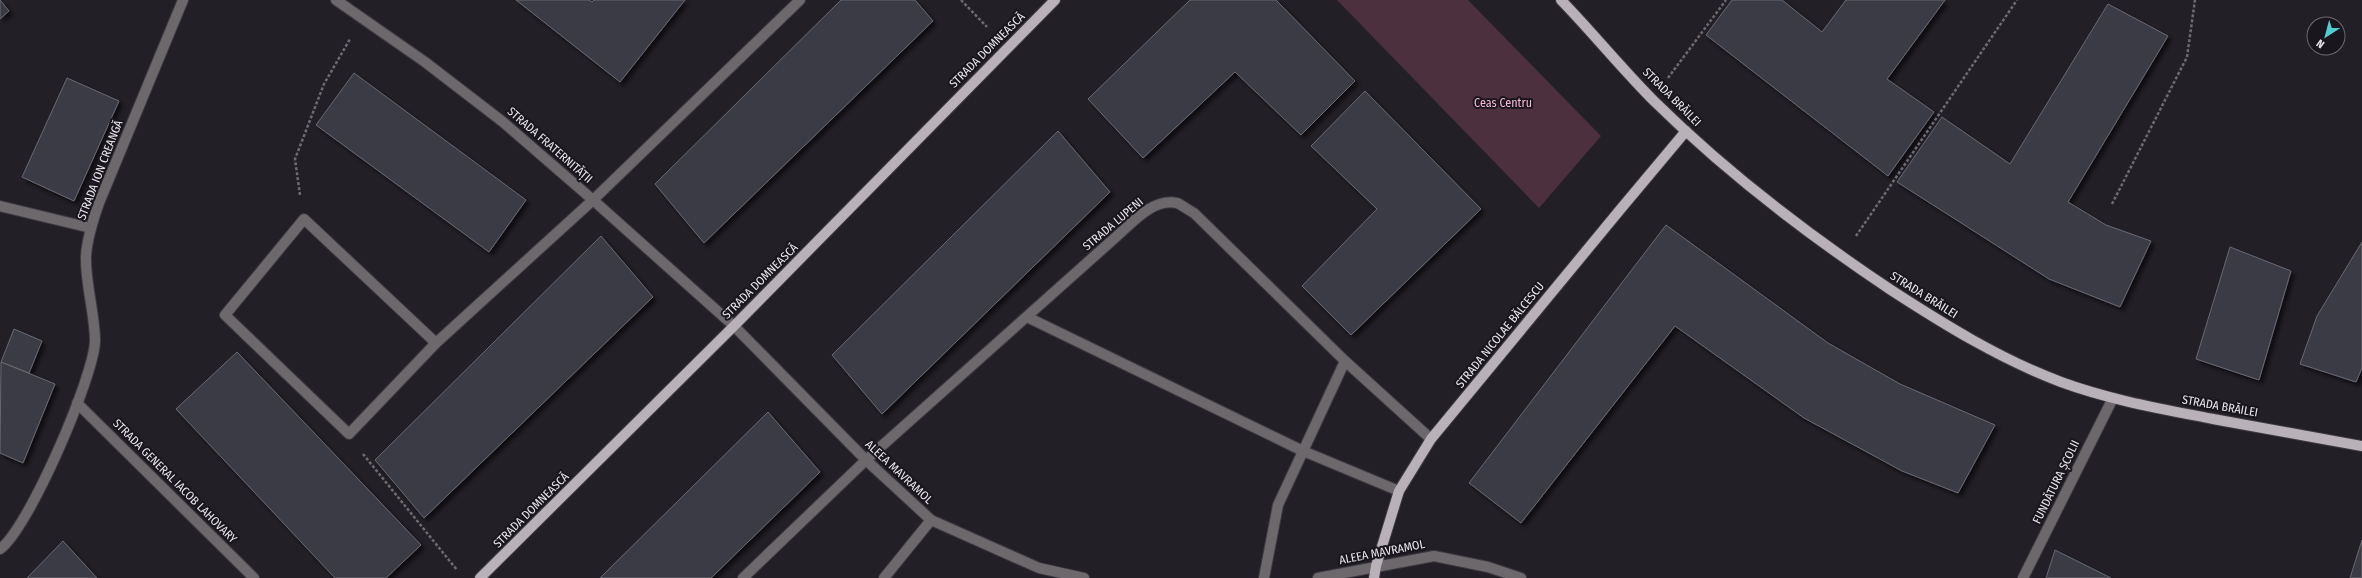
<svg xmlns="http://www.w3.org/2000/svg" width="2362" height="578" font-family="'Fira Sans Condensed',sans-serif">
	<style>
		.green { fill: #4c303d }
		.building { fill: #3b3b44; stroke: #696973; filter: url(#shadow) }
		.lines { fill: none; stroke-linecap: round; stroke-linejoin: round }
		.minor-casing { stroke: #3f3b43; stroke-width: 12 }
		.major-casing { stroke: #3f3b43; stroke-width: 12 }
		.path { stroke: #6d6a71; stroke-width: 2.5; stroke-dasharray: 3 2; stroke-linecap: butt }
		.minor { stroke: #6c686b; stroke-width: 10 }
		.major { stroke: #b8b1b7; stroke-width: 10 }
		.labels { text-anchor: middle; stroke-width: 4; stroke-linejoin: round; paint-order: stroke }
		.street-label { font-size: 12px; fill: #e9e6ec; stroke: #19161d }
		.park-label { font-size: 12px; fill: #fbb6d5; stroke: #19161d }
	</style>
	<defs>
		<filter id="shadow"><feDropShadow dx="3.5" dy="3.5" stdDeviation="2" flood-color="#0009"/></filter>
	</defs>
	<rect width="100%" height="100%" fill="#231f27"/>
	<path class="green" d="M1337,0H1468L1601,136L1539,208Z"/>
	<g class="building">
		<path d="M0,0L9,11L0,19Z"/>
		<path d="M516,0H589L592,2L594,0H685L620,82Z"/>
		<path d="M841,0H915L933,21L704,243L655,184Z"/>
		<path d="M1190,0H1276L1355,81L1301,135L1235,72L1143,158L1088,99Z"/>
		<path d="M1732,0H1782L1822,32L1846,0H1945L1887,79L1934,112L1888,176L1706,35Z"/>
		<path d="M2108,4L2168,36L2068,202L2106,225L2151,241L2120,307L2049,279L1897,182L1942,117L2010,164Z"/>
		<path d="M354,73L526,200L489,252L316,125Z"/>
		<path d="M67,78L119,101L74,201L22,177Z"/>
		<path d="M1365,91L1481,209L1351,335L1302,286L1377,209L1311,146Z"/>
		<path d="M1058,131L1110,192L882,414L832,355Z"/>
		<path d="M1666,225L1828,343L1900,384L1995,425L1958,493L1902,471L1804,418L1675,326L1521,523L1469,483Z"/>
		<path d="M601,236L653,297L424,518L375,460Z"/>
		<path d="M2362,242V368L2356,382L2300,364L2317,316Z"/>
		<path d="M2230,247L2291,271L2259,380L2196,359Z"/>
		<path d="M14,329L42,341L29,373L1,362Z"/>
		<path d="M237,352L421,545L386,578H335L176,409Z"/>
		<path d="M1,362L55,384L23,463L0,453Z"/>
		<path d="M768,412L820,472L711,578H600Z"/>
		<path d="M2362,540V578H2350Z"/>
		<path d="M63,541L97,578H27Z"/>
		<path d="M2055,550L2111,578H2046Z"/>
	</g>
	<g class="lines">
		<defs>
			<g id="minor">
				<path d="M336,0L425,62L503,122L593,200L734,326L866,460L931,520L1039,568L1084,578"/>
				<path d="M0,206L91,228"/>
				<path d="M1027,317L1303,451L1399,491"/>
				<path d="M436,343L304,219L225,315L349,434L436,343L593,200L800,0"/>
				<path d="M77,403L254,578"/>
				<path d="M0,549C28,530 94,377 95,341C95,314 85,283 86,256C87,238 93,220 99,203L183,0"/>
				<path d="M743,578L866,460L1117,236C1133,222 1153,198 1177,203C1182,205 1188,210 1194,213L1345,361L1431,439"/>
				<path d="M884,578L931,520"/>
				<path d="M1264,578L1278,505L1345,361"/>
				<path d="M1318,578L1434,556L1488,567L1521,578"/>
				<path d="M2023,578L2113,398"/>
			</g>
			<g id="major">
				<path d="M1561,0C1593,33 1622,69 1654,101C1726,172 1807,234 1891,290C1945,325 2000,359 2061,382C2110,400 2162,409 2213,419C2263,428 2312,437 2362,446"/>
				<path d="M480,578L734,326L1055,0"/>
				<path d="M1374,578L1376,566L1399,491L1431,439L1619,211L1686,131"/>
			</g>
		</defs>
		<use href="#minor" class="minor-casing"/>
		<use href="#major" class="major-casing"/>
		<g class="path">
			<path d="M961,0L987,27"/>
			<path d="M1668,78L1726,0"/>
			<path d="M300,195L295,159L324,84L350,39"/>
			<path d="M2112,204L2187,57L2195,0"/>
			<path d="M1856,236L2017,0"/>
			<path d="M363,454L457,570"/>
		</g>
		<use href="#minor" class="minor"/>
		<use href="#major" class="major"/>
	</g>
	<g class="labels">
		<g class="street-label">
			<text transform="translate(987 50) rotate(-45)" y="4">STRADA DOMNEASCĂ</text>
			<text transform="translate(1672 97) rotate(45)" y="4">STRADA BRĂILEI</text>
			<text transform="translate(550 145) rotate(41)" y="4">STRADA FRATERNITĂȚII</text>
			<text transform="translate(100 170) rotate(-69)" y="4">STRADA ION CREANGĂ</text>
			<text transform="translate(1113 224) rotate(-40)" y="4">STRADA LUPENI</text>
			<text transform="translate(760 281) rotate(-45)" y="4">STRADA DOMNEASCĂ</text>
			<text transform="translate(1924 295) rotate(32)" y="4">STRADA BRĂILEI</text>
			<text transform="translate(1500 335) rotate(-51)" y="4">STRADA NICOLAE BĂLCESCU</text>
			<text transform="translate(2220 406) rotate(10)" y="4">STRADA BRĂILEI</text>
			<text transform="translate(899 472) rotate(43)" y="4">ALEEA MAVRAMOL</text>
			<text transform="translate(175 481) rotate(45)" y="4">STRADA GENERAL IACOB LAHOVARY</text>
			<text transform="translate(2056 482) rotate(-64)" y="4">FUNDĂTURA ȘCOLII</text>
			<text transform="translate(531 510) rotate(-45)" y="4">STRADA DOMNEASCĂ</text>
			<text transform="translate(1382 552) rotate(-11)" y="4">ALEEA MAVRAMOL</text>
		</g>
		<g class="park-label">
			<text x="1503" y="107">Ceas Centru</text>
		</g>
	</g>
	<g transform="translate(2326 36) rotate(216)"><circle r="19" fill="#19161d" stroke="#6c6970"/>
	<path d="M0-3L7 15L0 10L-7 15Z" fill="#51ccd2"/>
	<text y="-6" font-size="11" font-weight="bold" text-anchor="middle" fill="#e9e6ec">N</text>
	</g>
</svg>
